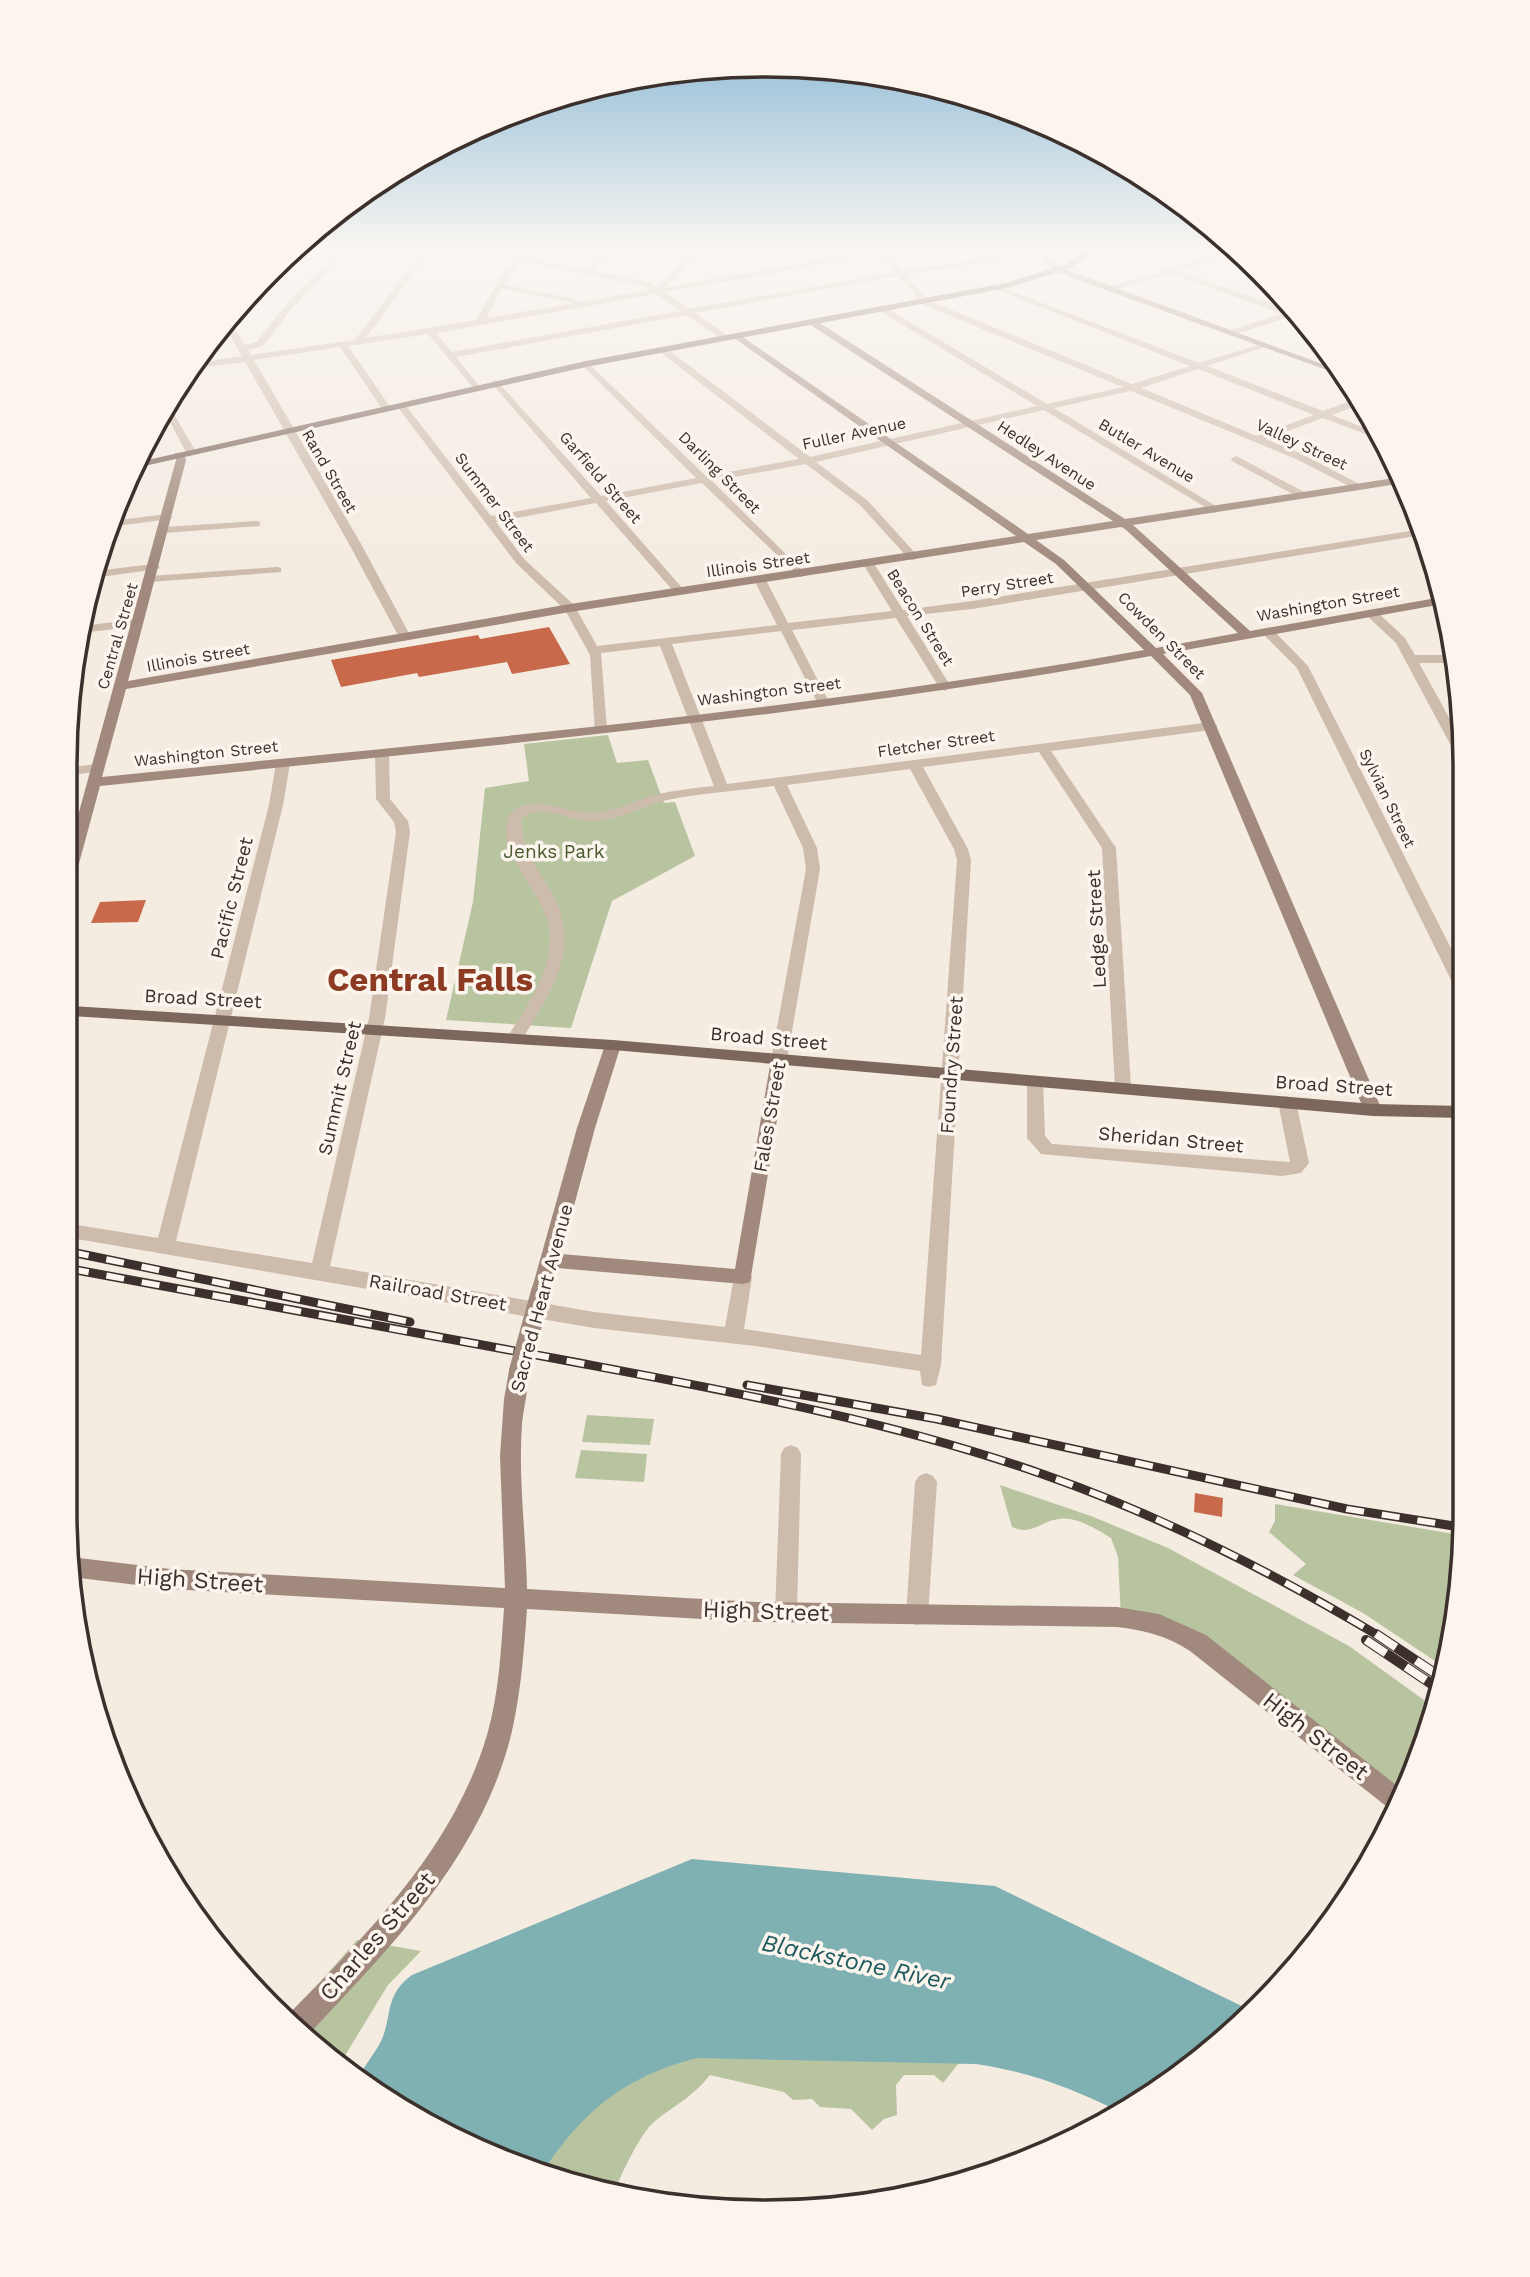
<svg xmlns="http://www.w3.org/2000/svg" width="1530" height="2277" font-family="'Work Sans',sans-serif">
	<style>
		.green { fill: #b8c4a0 }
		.water { fill: #7fb0b2 }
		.building { fill: #c8694b }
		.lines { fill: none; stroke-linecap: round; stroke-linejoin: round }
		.street { fill: #cdbbac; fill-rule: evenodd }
		.secondary { fill: #a18a7d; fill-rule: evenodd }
		.primary { fill: #7d675c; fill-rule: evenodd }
		.rail-far1-casing { stroke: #3b302b; stroke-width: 9 }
		.rail-casing { stroke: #3b302b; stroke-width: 10 }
		.rail-far1 { stroke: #fbf5ee; stroke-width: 6; stroke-dasharray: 18; stroke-linecap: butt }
		.rail { stroke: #fbf5ee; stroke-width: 8; stroke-dasharray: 24; stroke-linecap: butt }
		.secondary-bridge { stroke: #a18a7d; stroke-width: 20 }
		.labels { text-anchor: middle; stroke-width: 7; stroke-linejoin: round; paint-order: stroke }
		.far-street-label { font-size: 16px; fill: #3b302b; stroke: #fbf5ee }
		.park-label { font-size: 19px; fill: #4a5a2e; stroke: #fbf5ee }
		.street-label { font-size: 19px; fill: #3b302b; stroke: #fbf5ee }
		.near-street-label { font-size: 23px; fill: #3b302b; stroke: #fbf5ee }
		.near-water-label { font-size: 24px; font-style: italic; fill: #1f5a5e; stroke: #fbf5ee }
		.town-label { font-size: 33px; font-weight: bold; fill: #8c3b22; stroke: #fbf5ee }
		.rim { fill: none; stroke: #3b302b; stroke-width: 3.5 }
	</style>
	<rect width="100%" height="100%" fill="#f4ebe1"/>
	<g class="green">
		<path d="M608,735L617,763L648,760L664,803L675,802L695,856L612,901L571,1028L446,1020L473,902L485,788L529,781L524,744Z"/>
		<path d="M587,1415L654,1419L650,1445L582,1442Z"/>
		<path d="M581,1450L647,1454L644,1482L575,1478Z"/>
		<path d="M1000,1485L1091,1516L1168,1548L1349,1646L1435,1708L1428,1737L1399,1808L1187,1644L1121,1618L1118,1557L1111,1538C1098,1530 1076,1516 1059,1519C1041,1521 1032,1536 1012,1527Z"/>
		<path d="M1275,1504L1460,1535L1459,1604L1444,1667L1363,1613L1293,1575L1306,1564L1269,1532L1275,1521Z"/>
		<path d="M357,1940L421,1951L388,1985L338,2067L286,2021Z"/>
		<path d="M616,2046L1026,2056L1006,2070L990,2060L958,2064L943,2083L934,2075H904L896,2085L897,2115L884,2119L872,2130L851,2109L820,2107L812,2099L793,2100L784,2092L710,2075C694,2096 675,2105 655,2121C641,2132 620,2176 614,2193L584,2188L533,2171Z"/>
	</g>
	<path class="water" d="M692,1859L995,1886L1254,2012L1123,2113C1072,2089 1032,2072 976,2064L697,2058C623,2077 583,2111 541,2174L497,2159L358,2079C364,2066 372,2057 379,2045C394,2018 382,1997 412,1975Z"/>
	<g class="building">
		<path d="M549,627L570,664L512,674L507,662L419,677L417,673L341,687L331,660L478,635L480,639Z"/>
		<path d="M146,900L138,922L91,923L100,902Z"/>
		<path d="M1195,1493L1223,1498L1222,1517L1194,1512Z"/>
	</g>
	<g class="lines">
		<g class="street">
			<path d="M340,248H349L289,312L263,346L248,350L251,355L355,340L424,248H432L366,338L476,320L512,258L524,249L528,251L522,257L586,269L610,248H619L594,271L650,282L657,287L697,248H706L703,251L746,248L697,257L666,287L875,250L873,248H882L902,271L1042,249L1045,253L906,275L930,301L1132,384L1190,366L995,289V285L1199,363L1265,343V347L1207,366L1323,411L1359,398L1362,404L1332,415L1377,433L1381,440L1323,418L1266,439L1302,454L1361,485L1362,487L1357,490L1294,458L1131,391L1054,408L1219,508L1220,510L1215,513L1044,410L816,462L868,501L917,555L919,557L913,560L909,559L860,505L806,464L712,481L804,572V576L800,577L702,483L606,501L684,590L686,592L680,595L676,594L596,503L496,522L524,559L574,605L597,646L777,625L754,580L760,577L766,580L788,623L892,611L863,564L869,561L873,562L903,610L972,601L1422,529V535L972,609L907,616L951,687L945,691L939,687L896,618L792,630L829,702L823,706L817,702L781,631L672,644L727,784L1211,722L1218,726L1211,730L1051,751L1116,848L1131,1088L1123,1094L1115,1088L1102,848L1039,752L923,767L968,849L971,860L941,1365L936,1385L929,1387L922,1385L920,1371L755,1346L594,1328L71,1238V1224L158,1238L269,805L276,763L283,759L290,763L283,805L176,1241L312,1263L369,1018L396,832L394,822L376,799L375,753L382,749L389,753L390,799L408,821L410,832L385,1018L330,1266L594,1312L725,1327L734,1277L736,1272H750L752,1277L744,1329L921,1355L957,860L954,849L910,769L787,785L817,848L820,869L787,1060L779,1066L771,1060L806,869L803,848L774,786C738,791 702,793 667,800C642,806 620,820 594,821C571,822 540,801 521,819C523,853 533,861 549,888C584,945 553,988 523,1038L521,1042H509L507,1038C526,1007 552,972 550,934C548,894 493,853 509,815C534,791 563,813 592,813C614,812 634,801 654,795C674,790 694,788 714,786L660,646L601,653L607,730L605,733H595L590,655L565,610L516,563L396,405L404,403L491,516L591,498L493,385V381L496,380L601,496L696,478L583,366V362L586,361L706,476L799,459L660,352V348H666L810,457L1037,406L880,311L883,306L1047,404L1123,387L924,305L898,276L695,313L728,336L725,341L686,315L456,357L481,388L476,391L428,334L348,346L391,408L386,411L383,410L340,347L254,360L360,542L411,637L405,641L399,637L348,542L245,362L188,369L193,364L242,356L224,325L229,320L245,345L257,342L283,308ZM879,255L895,272L689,309L665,292ZM518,261L644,286L650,290L486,318L502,289L575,303L579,300L505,285ZM656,294L680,311L452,352L436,333ZM1198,369L1314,415L1257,436L1141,388Z"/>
			<path d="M1235,249L1239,253L1234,254L1254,265L1226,257L1178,271L1294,311L1301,319L1290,317L1230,336L1227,331L1282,314L1169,273L1110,291L1106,288Z"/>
			<path d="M167,402L196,452L195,454H187L163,409Z"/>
			<path d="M1236,456L1306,493L1307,495L1298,497L1232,461L1231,459Z"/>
			<path d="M167,514L172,517L171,519L107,527L110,521Z"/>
			<path d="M256,521L260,522V526L164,533L159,530L164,527Z"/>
			<path d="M154,564L160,567L158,569L93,578L95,571Z"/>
			<path d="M277,567L281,568V572L150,582L144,579L150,576Z"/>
			<path d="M1367,610H1375L1405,638L1415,655H1454L1455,663H1419L1463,743L1465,761L1457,757L1396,643L1367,616Z"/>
			<path d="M137,619L141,620V626L80,633L82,626Z"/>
			<path d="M1264,629H1272L1308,666L1464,974V995L1456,990L1297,668L1264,635Z"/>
			<path d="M99,764L104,765V771L71,775V767Z"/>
			<path d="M1035,1075L1043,1081L1045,1136L1052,1144L1290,1162L1278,1102L1287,1096L1296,1102L1309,1163L1301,1173L1282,1176L1041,1154L1027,1138V1081Z"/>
			<path d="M791,1445L798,1448L801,1454L797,1613L794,1620L786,1623L778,1620L775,1613L781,1454L784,1448Z"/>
			<path d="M926,1473L933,1476L937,1482L928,1615L925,1622L917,1625L909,1622L906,1615L915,1482L919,1476Z"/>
		</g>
		<g class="secondary">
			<path d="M1034,248H1043L1062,268L1344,372L1349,378L1056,272Z"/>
			<path d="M809,320H815L1125,519L1401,477L1404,483L1133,525L1250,631L1442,597L1443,604L1163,654L1202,693L1382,1110L1379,1114H1367L1364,1110L1190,695L1151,656C804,719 451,749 100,786L78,867L71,871V841L176,460L175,453H183L186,460L128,681L570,604L1016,536L734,338L737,333L1028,534L1113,521L809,324ZM1121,527L1125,529L1238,633L1156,648L1064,560L1036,540ZM1024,542L1056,564L1144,650C800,712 450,741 102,777L126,689L570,612Z"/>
			<path d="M613,1040L621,1045L595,1128L561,1254L735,1269L771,1060L779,1054L787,1060L750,1282L743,1284L557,1268L548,1297H534L531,1292L577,1128L605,1045Z"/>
			<path d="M519,1363L526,1365C532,1376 523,1410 522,1424C518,1479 526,1534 527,1589L756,1602L1117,1607L1159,1614L1206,1635L1405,1792L1396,1814L1190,1651C1167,1636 1144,1630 1117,1627L756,1622L527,1609C524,1651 521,1691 512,1731C483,1855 389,1949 305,2038L284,2019C366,1935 453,1850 487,1735C499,1694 501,1650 504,1608L170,1589L71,1577V1557L170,1569L505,1588L500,1456L504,1399L509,1371L512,1365Z"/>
		</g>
		<g class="primary">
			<path d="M1089,248H1099L1071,268L1007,288L586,367L131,469L134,463L586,361L1006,283L1065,264Z"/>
			<path d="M71,1006L613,1040L1373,1104L1463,1106V1118L1373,1116L613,1050L71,1016Z"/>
		</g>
		<defs>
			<g id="rail-far1">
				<path d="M71,1252L410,1322"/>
				<path d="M71,1269C233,1299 395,1329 558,1359C722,1390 887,1419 1045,1475C1162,1516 1272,1572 1379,1636"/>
				<path d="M747,1385L937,1419L1347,1509L1460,1527"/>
			</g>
			<g id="rail">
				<path d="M1376,1634L1442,1678"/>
				<path d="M1366,1640L1439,1689"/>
			</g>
		</defs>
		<use href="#rail-far1" class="rail-far1-casing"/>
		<use href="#rail" class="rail-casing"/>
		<use href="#rail-far1" class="rail-far1"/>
		<use href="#rail" class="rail"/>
		<path class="secondary-bridge" d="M519,1371L541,1292"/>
	</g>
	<linearGradient id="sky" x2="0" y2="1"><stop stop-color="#7eb2d2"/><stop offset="0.44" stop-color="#faf6f2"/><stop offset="1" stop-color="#faf6f2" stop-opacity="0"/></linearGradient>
	<rect width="1530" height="567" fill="url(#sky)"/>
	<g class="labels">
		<g class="far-street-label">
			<text transform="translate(854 433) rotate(-12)" y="6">Fuller Avenue</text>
			<text transform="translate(1302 444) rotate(25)" y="6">Valley Street</text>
			<text transform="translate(1147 450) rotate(31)" y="6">Butler Avenue</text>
			<text transform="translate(1047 455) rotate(33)" y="6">Hedley Avenue</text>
			<text transform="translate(330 471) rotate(60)" y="6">Rand Street</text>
			<text transform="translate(720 472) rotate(45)" y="6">Darling Street</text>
			<text transform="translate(601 477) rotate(49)" y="6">Garfield Street</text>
			<text transform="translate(495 502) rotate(53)" y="6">Summer Street</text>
			<text transform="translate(758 564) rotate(-8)" y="6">Illinois Street</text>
			<text transform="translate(1007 584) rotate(-9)" y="6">Perry Street</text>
			<text transform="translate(1328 603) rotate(-10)" y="6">Washington Street</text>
			<text transform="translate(921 617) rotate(58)" y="6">Beacon Street</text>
			<text transform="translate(1162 635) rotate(45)" y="6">Cowden Street</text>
			<text transform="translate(117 636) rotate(-74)" y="6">Central Street</text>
			<text transform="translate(198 657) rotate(-10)" y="6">Illinois Street</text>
			<text transform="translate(769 691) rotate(-7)" y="6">Washington Street</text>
			<text transform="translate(936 743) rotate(-8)" y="6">Fletcher Street</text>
			<text transform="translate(206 753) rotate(-6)" y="6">Washington Street</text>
			<text transform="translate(1388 798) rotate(64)" y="6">Sylvian Street</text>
		</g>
		<g class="park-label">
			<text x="554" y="858">Jenks Park</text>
		</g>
		<g class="street-label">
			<text transform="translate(231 898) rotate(-76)" y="7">Pacific Street</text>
			<text transform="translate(1096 929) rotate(-93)" y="7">Ledge Street</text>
			<text transform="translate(203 998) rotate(3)" y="7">Broad Street</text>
			<text transform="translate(769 1038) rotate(5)" y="7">Broad Street</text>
			<text transform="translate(951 1065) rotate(-86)" y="7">Foundry Street</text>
			<text transform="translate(1334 1085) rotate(4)" y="7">Broad Street</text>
			<text transform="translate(339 1088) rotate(-77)" y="7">Summit Street</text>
			<text transform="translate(769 1117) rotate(-80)" y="7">Fales Street</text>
			<text transform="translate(1171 1139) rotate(5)" y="7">Sheridan Street</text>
			<text transform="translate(438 1292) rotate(10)" y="7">Railroad Street</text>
			<text transform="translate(541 1298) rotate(-75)" y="7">Sacred Heart Avenue</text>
		</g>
		<g class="near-street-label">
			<text transform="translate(200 1580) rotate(4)" y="8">High Street</text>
			<text transform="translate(766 1611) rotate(2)" y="8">High Street</text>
			<text transform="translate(1316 1736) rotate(38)" y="8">High Street</text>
			<text transform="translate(377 1936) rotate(-49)" y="8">Charles Street</text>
		</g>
		<g class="near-water-label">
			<text transform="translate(856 1962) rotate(12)" y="8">Blackstone River</text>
		</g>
		<g class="town-label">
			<text x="430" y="991">Central Falls</text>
		</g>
	</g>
	<path d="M0 0H1530V2277H0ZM765 77H765A688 688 0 0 1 1453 765V1512A688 688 0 0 1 765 2200H765A688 688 0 0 1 77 1512V765A688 688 0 0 1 765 77Z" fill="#fbf5ee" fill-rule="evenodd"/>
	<path class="rim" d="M765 77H765A688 688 0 0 1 1453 765V1512A688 688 0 0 1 765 2200H765A688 688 0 0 1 77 1512V765A688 688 0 0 1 765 77Z"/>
</svg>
